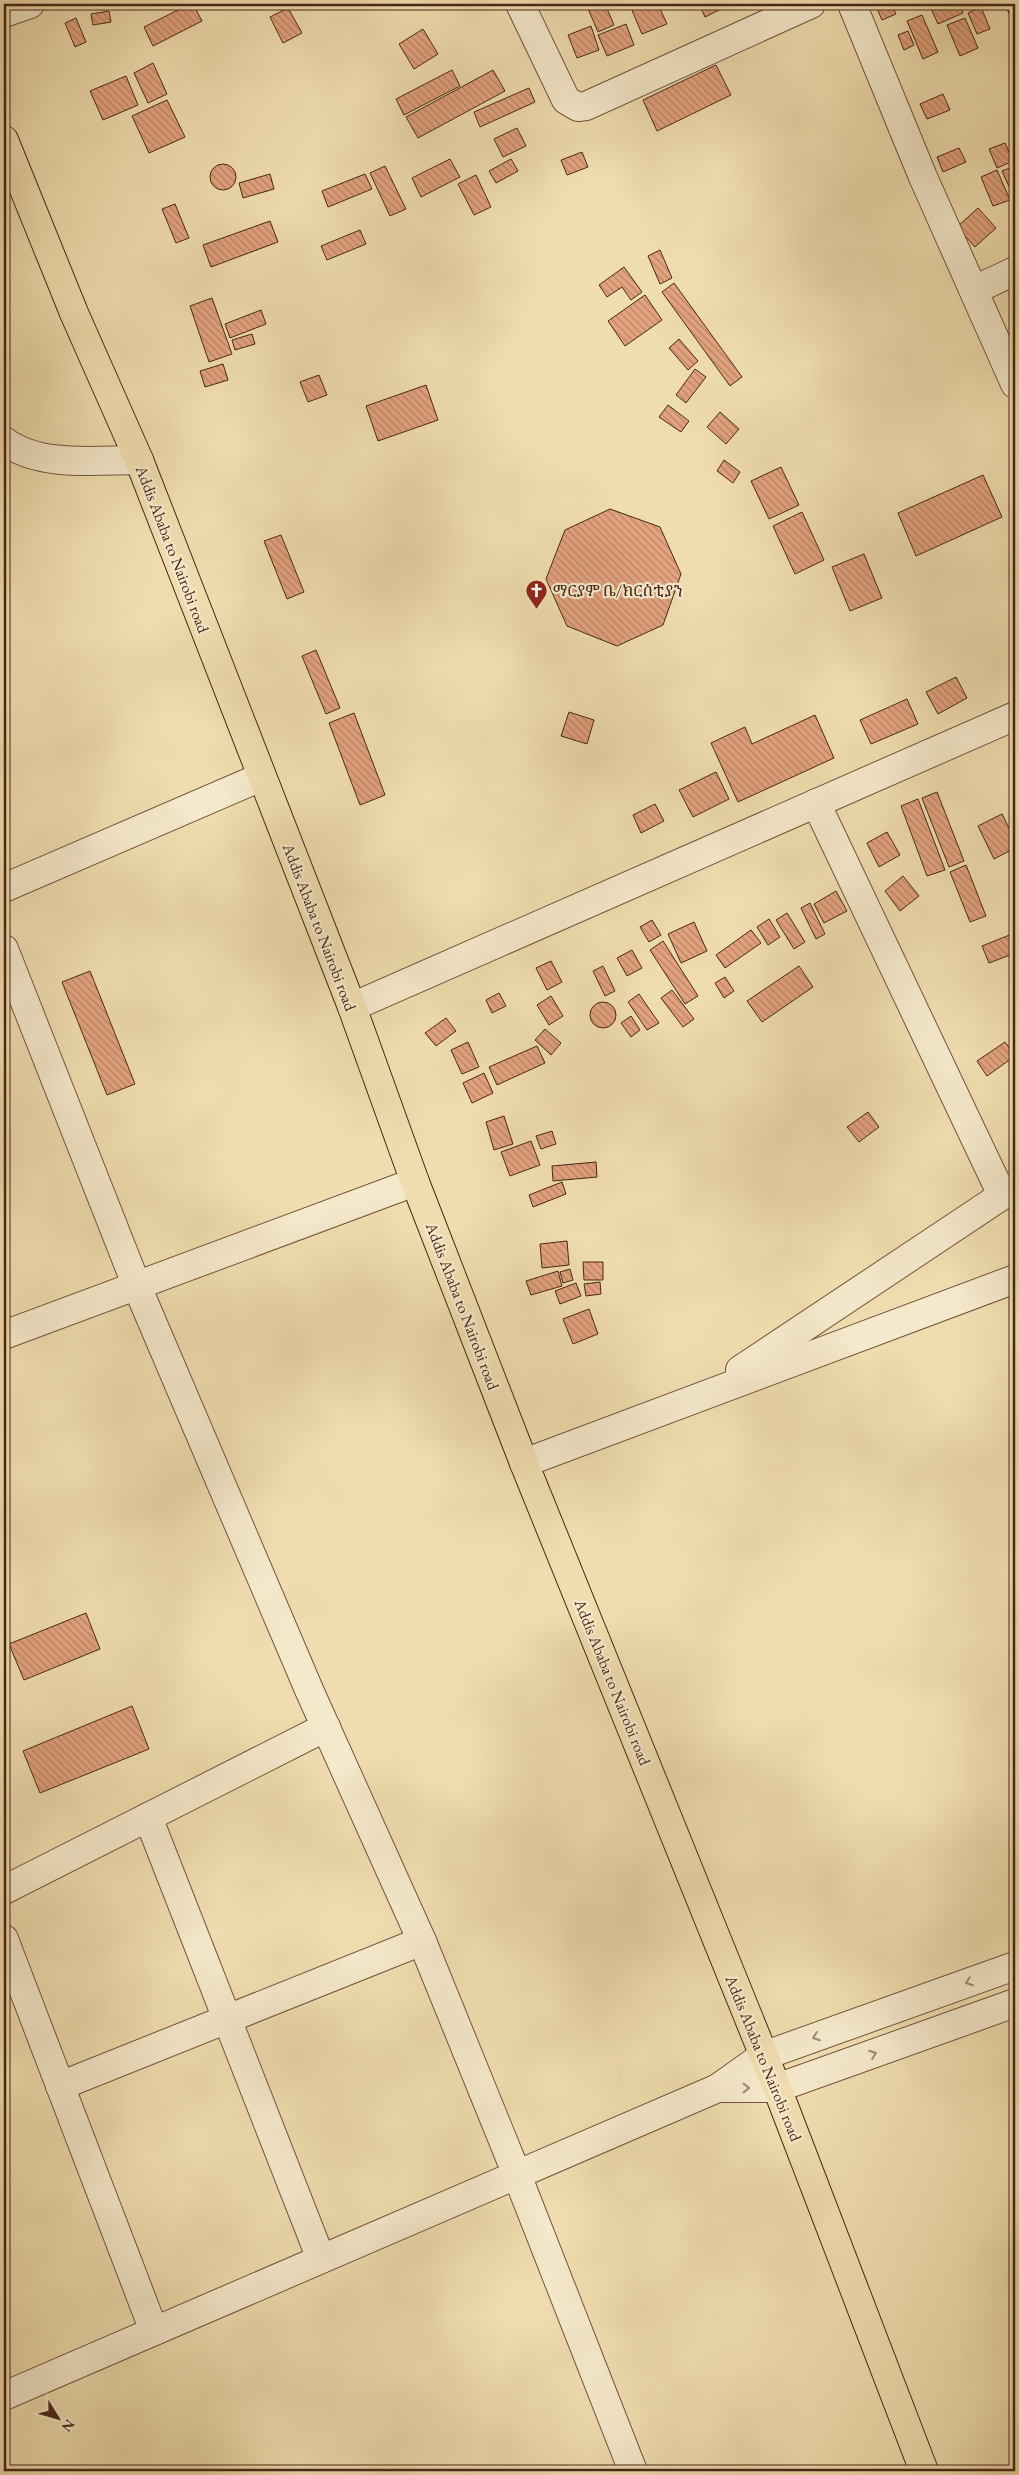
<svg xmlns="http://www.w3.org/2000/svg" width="1019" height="2475" font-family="'EB Garamond','Noto Serif Ethiopic',serif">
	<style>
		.building { fill: url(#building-back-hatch); stroke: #482619 }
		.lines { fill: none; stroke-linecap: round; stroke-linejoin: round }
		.minor-casing { stroke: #72543e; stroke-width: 30 }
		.highway-casing { stroke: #482619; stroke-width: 30 }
		.minor { stroke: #f5e9cb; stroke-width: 28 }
		.highway { stroke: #f0ddaf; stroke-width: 28 }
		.oneway { stroke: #9e8872 }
		.labels { text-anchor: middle; stroke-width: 4.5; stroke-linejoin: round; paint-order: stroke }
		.street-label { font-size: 16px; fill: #482619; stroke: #f5e9cb }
		.poi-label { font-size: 16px; fill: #482619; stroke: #f5e9cb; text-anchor: start }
	</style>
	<defs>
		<pattern id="building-back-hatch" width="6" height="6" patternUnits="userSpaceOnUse" patternTransform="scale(1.25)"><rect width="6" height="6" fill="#e3a37e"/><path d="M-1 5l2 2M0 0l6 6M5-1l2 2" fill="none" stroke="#ba8566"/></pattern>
	</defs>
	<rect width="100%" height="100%" fill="#f0ddaf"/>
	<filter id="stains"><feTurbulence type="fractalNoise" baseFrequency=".004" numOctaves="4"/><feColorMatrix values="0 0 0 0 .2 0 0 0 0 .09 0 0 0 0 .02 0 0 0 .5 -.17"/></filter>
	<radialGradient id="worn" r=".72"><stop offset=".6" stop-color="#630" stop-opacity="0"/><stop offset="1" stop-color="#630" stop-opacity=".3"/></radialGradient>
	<g class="building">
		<path d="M190,4H193L202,21L153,46L144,27Z"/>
		<path d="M535,4H551L538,9Z"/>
		<path d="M586,4H605L614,25L598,32Z"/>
		<path d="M641,4H658L667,24L642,34L631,8Z"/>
		<path d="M699,4H726L727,6L705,17Z"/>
		<path d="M875,4H891L896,14L882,20Z"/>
		<path d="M929,4H959L963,13L938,24Z"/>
		<path d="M1005,4H1015V28Z"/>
		<path d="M981,7L990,29L977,34L968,13Z"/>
		<path d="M288,8L302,33L283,43L270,17Z"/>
		<path d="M109,11L111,22L93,25L91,14Z"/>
		<path d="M922,15L938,52L923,59L907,21Z"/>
		<path d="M76,18L86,42L75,47L65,23Z"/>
		<path d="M965,18L978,48L960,56L947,25Z"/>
		<path d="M626,24L634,45L607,56L598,35Z"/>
		<path d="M591,26L599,50L577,58L568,35Z"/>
		<path d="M423,29L438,54L414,69L399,44Z"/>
		<path d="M908,31L914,45L904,50L898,35Z"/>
		<path d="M153,63L167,94L148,103L134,73Z"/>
		<path d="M716,65L731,95L657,131L643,100Z"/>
		<path d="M452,70L460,86L404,115L396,99Z"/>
		<path d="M493,70L505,91L418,138L406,117Z"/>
		<path d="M126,76L138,105L103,120L90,91Z"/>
		<path d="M529,88L535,102L480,127L474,112Z"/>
		<path d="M943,94L950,110L927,119L920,104Z"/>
		<path d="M167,100L185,137L149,153L132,116Z"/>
		<path d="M517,128L526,146L503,157L494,139Z"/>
		<path d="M1005,143L1013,161L997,168L989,149Z"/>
		<path d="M959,148L966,162L943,172L937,157Z"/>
		<path d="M582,152L588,167L567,175L561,160Z"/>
		<path d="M450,159L460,177L421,197L412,178Z"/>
		<path d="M511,159L518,171L496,183L489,171Z"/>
		<circle cx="223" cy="177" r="13"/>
		<path d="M385,166L406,209L390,216L370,173Z"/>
		<path d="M1015,166V189L1011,191L1002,171Z"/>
		<path d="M997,170L1010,200L993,206L981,177Z"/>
		<path d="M270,174L274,189L243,198L239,183Z"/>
		<path d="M365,174L372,189L328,207L322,191Z"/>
		<path d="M476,175L491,207L474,215L458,184Z"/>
		<path d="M175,204L189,238L176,243L162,209Z"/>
		<path d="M978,208L996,228L975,247L957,227Z"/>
		<path d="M270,221L278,242L211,267L203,245Z"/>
		<path d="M360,230L366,244L327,260L321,246Z"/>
		<path d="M660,250L672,278L660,284L648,256Z"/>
		<path d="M624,267L642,292L631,300L622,287L607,297L599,285Z"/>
		<path d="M674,283L742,377L730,386L662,292Z"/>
		<path d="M645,295L662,320L625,346L608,321Z"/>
		<path d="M212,298L232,354L209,362L190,306Z"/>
		<path d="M261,310L266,324L230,338L225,324Z"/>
		<path d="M252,334L255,344L235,350L232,340Z"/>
		<path d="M679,339L698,361L688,370L669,348Z"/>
		<path d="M223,364L228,380L205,387L200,371Z"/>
		<path d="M695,369L706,377L686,403L676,395Z"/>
		<path d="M319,375L327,395L308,402L300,382Z"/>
		<path d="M426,385L438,420L378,441L366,406Z"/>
		<path d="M668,405L689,421L681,432L659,417Z"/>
		<path d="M720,412L739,429L726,444L707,427Z"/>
		<path d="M724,460L740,472L733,483L717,471Z"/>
		<path d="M781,467L799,505L769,519L751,481Z"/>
		<path d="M983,475L1002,517L916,556L898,513Z"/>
		<path d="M610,509L660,527L681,574L663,625L617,646L567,626L546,579L565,530Z"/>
		<path d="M802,512L824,560L795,574L773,526Z"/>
		<path d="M281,535L304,592L287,599L264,541Z"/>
		<path d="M864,554L882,598L850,611L832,567Z"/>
		<path d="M316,650L340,708L326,714L302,656Z"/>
		<path d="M956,677L967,698L938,714L926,692Z"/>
		<path d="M907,699L918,724L871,744L860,720Z"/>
		<path d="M569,712L594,720L587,744L561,736Z"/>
		<path d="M354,713L385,795L360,805L329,723Z"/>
		<path d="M815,715L834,758L738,802L711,743L745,727L752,744Z"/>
		<path d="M716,772L729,799L693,817L679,790Z"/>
		<path d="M937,792L964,861L949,867L922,798Z"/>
		<path d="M918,799L945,870L927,876L901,806Z"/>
		<path d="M655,804L664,821L641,833L633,815Z"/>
		<path d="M1002,814L1015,840V848L994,859L978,826Z"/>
		<path d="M887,832L900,855L879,867L867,843Z"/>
		<path d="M1015,860V877L1012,861Z"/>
		<path d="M966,865L986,916L970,922L950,872Z"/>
		<path d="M903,876L919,896L900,911L885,891Z"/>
		<path d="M836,891L847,911L824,923L814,904Z"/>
		<path d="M810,903L825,934L816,939L801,908Z"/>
		<path d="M787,913L805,942L794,949L776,920Z"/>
		<path d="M769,919L780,937L768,945L757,927Z"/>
		<path d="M652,920L661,935L649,942L640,927Z"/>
		<path d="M694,922L707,951L681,963L668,934Z"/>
		<path d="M751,930L761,943L725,968L716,955Z"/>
		<path d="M1012,934L1015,943V953L989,963L982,946Z"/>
		<path d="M663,941L698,996L685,1004L650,950Z"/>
		<path d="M632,950L642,968L627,976L617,958Z"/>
		<path d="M551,961L562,982L547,990L536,968Z"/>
		<path d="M603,966L615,991L605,996L593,971Z"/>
		<path d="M799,966L813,987L762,1022L747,1001Z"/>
		<path d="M90,971L135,1084L107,1095L62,982Z"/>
		<path d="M725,977L734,991L724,998L715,983Z"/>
		<path d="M672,990L694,1019L683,1027L661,998Z"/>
		<path d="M499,993L506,1006L492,1013L486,1000Z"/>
		<path d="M639,994L659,1023L647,1030L628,1002Z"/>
		<path d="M551,996L563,1016L549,1025L537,1005Z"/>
		<circle cx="603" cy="1015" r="13"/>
		<path d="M631,1016L640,1030L631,1037L621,1023Z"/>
		<path d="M446,1018L456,1031L436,1046L425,1033Z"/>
		<path d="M545,1029L561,1043L551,1055L535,1040Z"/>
		<path d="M468,1042L479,1067L462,1074L451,1050Z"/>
		<path d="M1005,1042L1015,1056L987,1076L977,1061Z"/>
		<path d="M537,1046L545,1063L497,1085L489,1067Z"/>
		<path d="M484,1073L493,1093L472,1103L463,1083Z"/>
		<path d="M868,1112L879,1127L859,1142L847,1127Z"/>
		<path d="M504,1116L513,1144L494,1150L486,1122Z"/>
		<path d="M552,1131L556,1144L541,1149L536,1136Z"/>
		<path d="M531,1141L540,1165L510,1176L501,1152Z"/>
		<path d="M596,1162L597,1177L553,1181L552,1166Z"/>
		<path d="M562,1182L566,1194L533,1207L529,1195Z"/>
		<path d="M567,1241L569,1265L542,1268L540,1244Z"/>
		<path d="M583,1262H603V1280H584Z"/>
		<path d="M570,1269L573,1280L563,1283L560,1272Z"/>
		<path d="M558,1271L562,1286L531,1295L526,1281Z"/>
		<path d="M600,1282L601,1294L586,1296L584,1284Z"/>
		<path d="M576,1283L581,1296L560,1304L555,1291Z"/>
		<path d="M589,1309L598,1334L573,1344L563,1319Z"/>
		<path d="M86,1613L100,1649L24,1680L9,1644Z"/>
		<path d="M132,1706L149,1749L40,1793L23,1751Z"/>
	</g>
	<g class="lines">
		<defs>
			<g id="minor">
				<path d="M520,4L566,100L578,107L586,106L811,4"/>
				<path d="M852,4L923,177L1015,384"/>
				<path d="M4,13L30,4"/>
				<path d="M974,290L1015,271"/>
				<path d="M4,441C41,468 96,460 139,460"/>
				<path d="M816,803L1002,1195"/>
				<path d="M4,888L261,777"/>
				<path d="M4,949L136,1284L310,1692L422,1941L517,2175L633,2471"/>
				<path d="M352,1007L1015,716"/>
				<path d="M4,1335L415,1182"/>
				<path d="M740,1370L1015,1187"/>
				<path d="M524,1463L1015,1279"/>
				<path d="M148,1817L321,2259"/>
				<path d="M4,1890L326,1727"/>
				<path d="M4,1939L154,2331"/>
				<path d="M1015,1966L763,2056L718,2088H777L1015,2003"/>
				<path d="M60,2086L422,1941"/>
				<path d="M4,2396L718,2088"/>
			</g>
			<path id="highway" d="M4,140L74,313L139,460L352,1007L415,1182L524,1463L777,2088L924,2471"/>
		</defs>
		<use href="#minor" class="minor-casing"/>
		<use href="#highway" class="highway-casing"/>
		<use href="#minor" class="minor"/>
		<use href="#highway" class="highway"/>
	</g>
	<defs><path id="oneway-chevron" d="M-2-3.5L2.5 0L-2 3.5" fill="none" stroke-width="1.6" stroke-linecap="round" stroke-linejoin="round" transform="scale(1.25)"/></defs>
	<g class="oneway">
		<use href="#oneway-chevron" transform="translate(969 1982) rotate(160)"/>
		<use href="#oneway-chevron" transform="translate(816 2037) rotate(160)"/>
		<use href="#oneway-chevron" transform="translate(873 2054) rotate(-20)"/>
		<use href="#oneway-chevron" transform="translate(746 2088)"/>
	</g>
	<defs>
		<symbol id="church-pin" viewBox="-11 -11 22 30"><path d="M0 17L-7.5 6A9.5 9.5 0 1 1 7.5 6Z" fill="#8f2418" stroke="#f5e9cb"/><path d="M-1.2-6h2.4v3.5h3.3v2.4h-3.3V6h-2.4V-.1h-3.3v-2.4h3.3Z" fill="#fff"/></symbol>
	</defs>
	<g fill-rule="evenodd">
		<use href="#church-pin" x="524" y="578" width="25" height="34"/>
	</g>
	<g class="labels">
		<g class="street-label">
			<text transform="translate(173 549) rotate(69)" y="6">Addis Ababa to Nairobi road</text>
			<text transform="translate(320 927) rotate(69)" y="6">Addis Ababa to Nairobi road</text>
			<text transform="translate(463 1306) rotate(69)" y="6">Addis Ababa to Nairobi road</text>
			<text transform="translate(613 1682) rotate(68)" y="6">Addis Ababa to Nairobi road</text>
			<text transform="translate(764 2058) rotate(68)" y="6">Addis Ababa to Nairobi road</text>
		</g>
		<g class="poi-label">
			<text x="553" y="596">ማርያም ቤ/ክርስቲያን</text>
		</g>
	</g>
	<rect width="1019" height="2475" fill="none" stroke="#f0ddaf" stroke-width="20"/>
	<rect x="5" y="5" width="1009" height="2465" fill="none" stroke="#482619" stroke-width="2.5"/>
	<rect x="10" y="10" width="999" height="2455" fill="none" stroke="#482619"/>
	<g transform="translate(58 2418) rotate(127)" stroke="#f5e9cb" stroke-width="4" paint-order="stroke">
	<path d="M0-4L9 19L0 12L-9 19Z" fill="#482619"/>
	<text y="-8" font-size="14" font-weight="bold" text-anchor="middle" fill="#482619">N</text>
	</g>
	<rect width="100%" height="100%" filter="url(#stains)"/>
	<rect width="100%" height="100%" fill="url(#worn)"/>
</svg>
